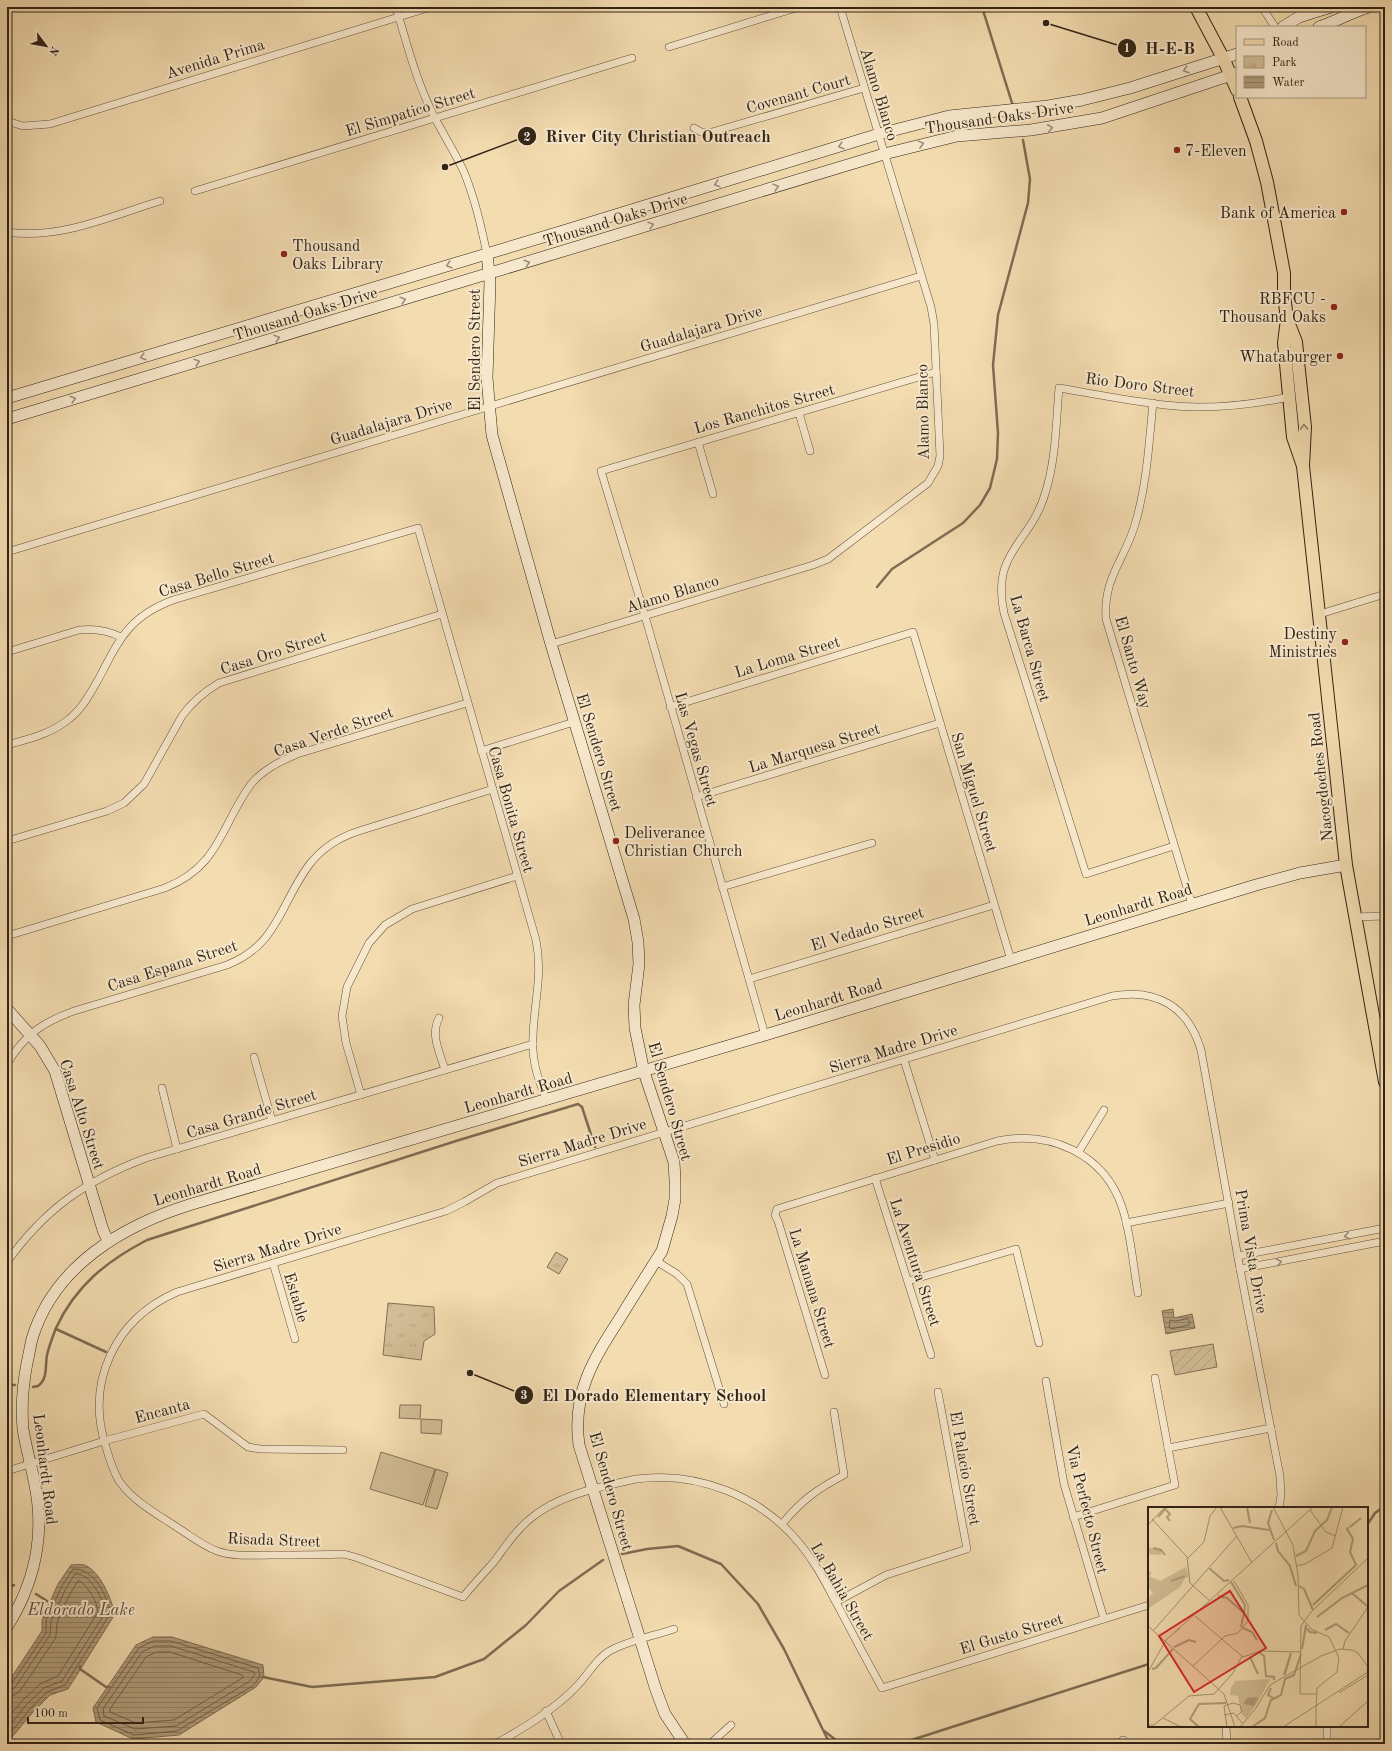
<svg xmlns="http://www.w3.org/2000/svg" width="1392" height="1751" font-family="'Old Standard TT',serif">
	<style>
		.park { fill: url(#park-tufts); stroke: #827056 }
		.garden { fill: url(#garden-furrows); stroke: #827056 }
		.pitch { fill: #d2bd96; stroke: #827056 }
		.water { fill: url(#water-rules); stroke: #7e6c52 }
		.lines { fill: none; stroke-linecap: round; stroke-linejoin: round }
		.shore { stroke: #716048; stroke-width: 1 }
		.stream { stroke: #7e6c52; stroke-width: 2.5 }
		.street-casing { stroke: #62513c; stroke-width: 8 }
		.secondary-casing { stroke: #312315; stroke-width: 12 }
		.primary-casing { stroke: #312315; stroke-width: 14 }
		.street { stroke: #f7e8cc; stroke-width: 7 }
		.secondary { stroke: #f7e8cc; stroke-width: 11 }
		.primary { stroke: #f3dcb0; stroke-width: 12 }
		.oneway { stroke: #9e8f7a }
		.oneway2 { stroke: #928062 }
		.poi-dot { fill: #8f2418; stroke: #f7e8cc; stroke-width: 1.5 }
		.labels { text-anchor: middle; stroke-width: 4; stroke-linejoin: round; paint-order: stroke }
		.street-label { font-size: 16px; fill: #312315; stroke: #f7e8cc }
		.poi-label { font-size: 16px; fill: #312315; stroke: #f7e8cc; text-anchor: end }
		.water-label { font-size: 17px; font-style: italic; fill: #5e4e39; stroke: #f7e8cc }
		.inset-river { fill: none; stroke: #b19d7b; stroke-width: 2 }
		.inset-road { fill: none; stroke: #a59272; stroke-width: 1 }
		.view { fill: #d62828; fill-opacity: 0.15; stroke: #d62828; stroke-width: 2 }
		.inset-edge { fill: none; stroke: #312315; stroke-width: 2 }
		.leader { fill: none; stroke: #312315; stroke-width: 1.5 }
		.callout-dot { fill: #312315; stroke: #f7e8cc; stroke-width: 1.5 }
		.mark-label { font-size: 12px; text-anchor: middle; font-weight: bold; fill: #fff }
		.callout-label { font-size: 17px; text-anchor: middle; font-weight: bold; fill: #312315; stroke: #f7e8cc; stroke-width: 4; stroke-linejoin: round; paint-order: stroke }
	</style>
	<defs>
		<pattern id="park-tufts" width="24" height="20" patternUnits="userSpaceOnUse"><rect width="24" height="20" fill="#d2bd96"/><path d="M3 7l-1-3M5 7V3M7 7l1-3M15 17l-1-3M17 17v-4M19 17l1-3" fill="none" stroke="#b5a280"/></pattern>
		<pattern id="garden-furrows" width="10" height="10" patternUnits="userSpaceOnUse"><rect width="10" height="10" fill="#d2bd96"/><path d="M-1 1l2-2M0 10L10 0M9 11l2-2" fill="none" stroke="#b5a280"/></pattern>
		<pattern id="water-rules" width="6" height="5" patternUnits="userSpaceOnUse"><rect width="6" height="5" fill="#b19d7b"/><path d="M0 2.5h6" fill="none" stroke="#918064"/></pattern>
	</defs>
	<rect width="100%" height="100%" fill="#f3dcb0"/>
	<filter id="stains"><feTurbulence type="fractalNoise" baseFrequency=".005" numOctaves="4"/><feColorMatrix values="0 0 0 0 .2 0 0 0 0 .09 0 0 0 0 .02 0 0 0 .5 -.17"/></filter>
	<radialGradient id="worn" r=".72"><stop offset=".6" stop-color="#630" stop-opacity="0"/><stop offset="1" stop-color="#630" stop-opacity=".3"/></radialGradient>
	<g class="park">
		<path d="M556,1252L568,1259L559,1274L547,1267Z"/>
		<path d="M388,1303L434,1307L435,1334L424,1341L421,1360L383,1355Z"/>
	</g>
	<path class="garden" d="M1213,1344L1217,1367L1175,1375L1170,1351Z"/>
	<g class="pitch">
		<path d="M400,1405H421L420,1419L399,1418Z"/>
		<path d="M421,1419L442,1420L441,1434L421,1433Z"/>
		<path d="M381,1452L435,1469L423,1505L370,1489Z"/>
		<path d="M436,1469L448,1473L437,1509L425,1506Z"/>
	</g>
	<g class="water">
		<path d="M1173,1309L1174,1318L1192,1314L1195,1328L1166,1334L1162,1311Z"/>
		<path d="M71,1565C75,1565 80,1564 84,1565C100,1570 111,1599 115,1614L68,1689L50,1695L33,1712L7,1743V1684L42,1631V1620L58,1584Z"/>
		<path d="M153,1637H172L263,1665L264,1677L256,1687L179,1735L133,1739L96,1722L93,1708L136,1645Z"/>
	</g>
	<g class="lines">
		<g class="shore">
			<path d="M1188,1319L1190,1323L1189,1325L1171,1329L1169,1327L1170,1320L1175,1321Z"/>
			<path d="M154,1641H171L258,1668L260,1676L254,1685L177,1731L134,1735L100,1720L97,1708L139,1648Z"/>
			<path d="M155,1646H171L254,1672L255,1674L250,1681L176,1726L135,1729L104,1716L103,1709L142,1652Z"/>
			<path d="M157,1652H170L242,1675L244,1677L174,1720L136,1723L110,1712V1709L146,1657Z"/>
			<path d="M7,1685L12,1683L46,1633V1620L62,1586L73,1569C94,1568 108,1596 110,1614L65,1685L47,1692L30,1709L7,1737"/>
			<path d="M7,1690H12L16,1686L50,1635L51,1621L66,1588L75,1574C91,1573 104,1600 105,1613L62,1681L44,1688L26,1705L7,1729"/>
			<path d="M7,1696H13L20,1691L55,1639C57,1634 56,1630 57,1624C58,1615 72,1590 78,1581H80C89,1588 97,1601 98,1612L58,1676L40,1684L22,1701L7,1719"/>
		</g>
		<g class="stream">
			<path d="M982,7L1012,103"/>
			<path d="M877,587L892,569L963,523L980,505L990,488L997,459L998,433L993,365L998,315L1028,203L1030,179L1023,140"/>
			<path d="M56,1329L106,1352"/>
			<path d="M7,1385H15"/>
			<path d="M33,1387L38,1386C48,1379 45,1366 47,1355C49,1346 53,1336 56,1328C76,1285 107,1261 147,1240L456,1141L578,1104L582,1107L595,1147"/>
			<path d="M1367,1525L1375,1513L1385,1506"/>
			<path d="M622,1554L647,1549L678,1546L721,1564L758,1604L784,1649L823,1730L841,1744"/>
			<path d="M7,1588L14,1585"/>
			<path d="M36,1594L52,1604"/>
			<path d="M80,1666V1669L106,1687H109"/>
			<path d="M263,1677L312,1687L435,1677L484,1659L526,1625L559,1591L603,1560"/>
			<path d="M824,1732L830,1744"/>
			<path d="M899,1744L1149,1664"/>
		</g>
		<defs>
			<g id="street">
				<path d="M396,7C406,41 415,76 430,108C440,130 454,150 464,172C475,199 481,226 487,254"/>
				<path d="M1262,7L1275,27"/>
				<path d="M669,47L799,7"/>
				<path d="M7,121L23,126L50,124L431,7"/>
				<path d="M694,128L701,132H712L864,88"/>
				<path d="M195,191L632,58"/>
				<path d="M7,232C59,240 111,216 160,201"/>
				<path d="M1153,403C1149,443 1147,482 1136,521C1126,559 1103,576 1106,619L1192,904"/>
				<path d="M799,413L810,451"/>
				<path d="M698,442L713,494"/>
				<path d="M7,552L921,276"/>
				<path d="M1320,614L1385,594"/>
				<path d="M551,644L813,565L828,559L928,483L938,466L940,456L934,324L931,307L840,7"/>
				<path d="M7,652L79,630C95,628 107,630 121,637"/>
				<path d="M670,707L913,632L1011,960"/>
				<path d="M7,745C28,739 51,734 69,719C82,709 90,694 98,680C119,640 128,617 173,600L418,528L536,940C544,980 531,1012 533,1050C534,1068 540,1084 547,1101"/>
				<path d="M481,751L574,722"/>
				<path d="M696,797L940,723"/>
				<path d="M7,841L107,811L124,803L144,784L182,716C192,702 204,692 219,683L442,614"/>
				<path d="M1174,846L1086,874L1004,613C991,551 1030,544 1045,494C1056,460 1056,423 1059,388C1094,394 1129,401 1165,405C1205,410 1250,405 1289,397"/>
				<path d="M722,887L872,843"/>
				<path d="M1354,917L1385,916"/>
				<path d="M7,936L165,888C220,866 220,827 251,784C264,769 279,762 297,754L467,703"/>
				<path d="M749,979L994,905"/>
				<path d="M439,1018C430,1035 440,1053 445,1070"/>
				<path d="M765,1035L645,616L601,471L936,372"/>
				<path d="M254,1057L272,1121"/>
				<path d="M904,1060L935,1160"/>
				<path d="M7,1064C24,1035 43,1022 74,1011L227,965C278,945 280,904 309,865C322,848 340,837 359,831L493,789"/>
				<path d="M162,1088L177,1149"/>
				<path d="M361,1095L346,1043L342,1016L347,987L369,943L385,925L412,909L517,876"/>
				<path d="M1078,1153L1104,1110"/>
				<path d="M875,1178L931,1355"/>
				<path d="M1126,1223L1229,1203"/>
				<path d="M1238,1256L1385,1228"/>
				<path d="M656,1261L677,1274L687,1284L724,1404"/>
				<path d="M7,1262C45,1209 85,1181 146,1158L533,1044"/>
				<path d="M273,1263L295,1339"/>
				<path d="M1240,1269L1385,1241"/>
				<path d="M908,1281L1016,1249L1039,1343"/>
				<path d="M825,1375L778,1221L775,1215L777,1209L997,1141C1049,1130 1104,1153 1122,1207C1131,1233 1133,1266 1138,1293"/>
				<path d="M1046,1381L1064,1484L1104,1619"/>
				<path d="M1168,1448L1271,1428"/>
				<path d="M7,1471L104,1441L204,1414L248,1447L260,1449L343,1450"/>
				<path d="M1073,1517L1175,1485L1155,1378"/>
				<path d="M782,1524C802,1500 817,1489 844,1475L834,1412"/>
				<path d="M836,1602L886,1575L967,1549L938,1392"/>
				<path d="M1149,1605L882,1688C867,1661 852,1633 838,1606C826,1584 816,1563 800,1544C761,1496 698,1471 636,1479C627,1481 618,1483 609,1485C583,1491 556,1499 535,1515C517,1528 506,1546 493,1563C483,1574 473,1585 463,1597L358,1558L344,1554C320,1555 296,1555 271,1555C253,1555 234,1557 217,1551C203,1546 191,1536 178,1528C157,1514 134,1502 119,1481C113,1470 109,1458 106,1447C85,1382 115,1319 177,1292L446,1211L464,1202L497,1183L1112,996C1156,988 1188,1006 1201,1050L1240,1269L1280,1476L1281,1495L1279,1508"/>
				<path d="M546,1711L561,1744"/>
				<path d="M1226,1726L1227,1744"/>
				<path d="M1327,1726V1744"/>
				<path d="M1123,1740V1744"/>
				<path d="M495,1744C524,1728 554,1710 577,1686C588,1675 595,1660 608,1652C626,1641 654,1636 674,1629"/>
				<path d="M710,1744L731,1725"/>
			</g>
			<g id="secondary">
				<path d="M1283,27L1299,17L1331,7"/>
				<path d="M1319,27C1337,21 1352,12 1369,7"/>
				<path d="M487,254L490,282L487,378L492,435L551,644L634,919L638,942L639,964L634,1005L635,1028L644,1072L674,1162L675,1180V1199L672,1216L662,1251C648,1273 634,1295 620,1318C593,1360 572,1393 579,1445L656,1690L665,1714L685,1744"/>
				<path d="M7,398L563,231L879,134L949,116L1048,106L1082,100L1130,88L1237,54"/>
				<path d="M7,419L884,154L957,136L1031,130L1102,118L1237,73"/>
				<path d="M7,1009L40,1046L55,1071L103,1230L108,1241"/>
				<path d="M7,1627C30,1591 42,1549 38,1506C36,1480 27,1455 23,1429C21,1407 23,1384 27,1363C29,1355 30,1347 32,1339C54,1265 124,1225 192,1204L765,1035L1256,885L1300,873L1346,865"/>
			</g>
			<g id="primary">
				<path d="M1196,7L1223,58L1237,90"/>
				<path d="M1240,97L1256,141L1267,182L1284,273V295L1287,319"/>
				<path d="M1303,466L1293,437L1284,343L1287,319L1296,342L1301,390L1305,427L1303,466L1346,865L1385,1082"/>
			</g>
		</defs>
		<use href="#street" class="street-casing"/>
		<use href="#secondary" class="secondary-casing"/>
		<use href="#primary" class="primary-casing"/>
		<use href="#street" class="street"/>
		<use href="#secondary" class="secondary"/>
		<use href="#primary" class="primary"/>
	</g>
	<defs><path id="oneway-chevron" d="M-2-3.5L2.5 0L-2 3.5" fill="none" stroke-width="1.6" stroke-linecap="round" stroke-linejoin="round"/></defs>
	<g class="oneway">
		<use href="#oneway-chevron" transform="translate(1186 70) rotate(163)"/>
		<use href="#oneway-chevron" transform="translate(1050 128) rotate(-8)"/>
		<use href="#oneway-chevron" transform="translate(921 144) rotate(-15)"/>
		<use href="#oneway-chevron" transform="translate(841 146) rotate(163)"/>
		<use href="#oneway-chevron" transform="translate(717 184) rotate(163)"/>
		<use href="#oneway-chevron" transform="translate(776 187) rotate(-17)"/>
		<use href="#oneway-chevron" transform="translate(651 225) rotate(-17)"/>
		<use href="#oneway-chevron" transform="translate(527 263) rotate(-17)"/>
		<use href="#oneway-chevron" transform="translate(449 265) rotate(163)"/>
		<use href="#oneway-chevron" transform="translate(403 300) rotate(-17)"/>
		<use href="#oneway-chevron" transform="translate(277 338) rotate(-17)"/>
		<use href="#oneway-chevron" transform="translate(143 357) rotate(163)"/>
		<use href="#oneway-chevron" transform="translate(197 362) rotate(-17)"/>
		<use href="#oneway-chevron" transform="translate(73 399) rotate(-17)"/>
		<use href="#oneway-chevron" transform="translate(1347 1236) rotate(168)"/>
		<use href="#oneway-chevron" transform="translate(1279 1262) rotate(-11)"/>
	</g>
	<use class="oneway2" href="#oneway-chevron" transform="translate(1304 427) rotate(-92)"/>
	<g class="poi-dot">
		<circle cx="1177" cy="150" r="4"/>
		<circle cx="1344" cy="212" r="4"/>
		<circle cx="284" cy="254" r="4"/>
		<circle cx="1334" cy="307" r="4"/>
		<circle cx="1340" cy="356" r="4"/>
		<circle cx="1345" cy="642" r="4"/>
		<circle cx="616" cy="841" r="4"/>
	</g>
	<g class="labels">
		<g class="street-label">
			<text transform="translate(215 58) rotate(-17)" y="6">Avenida Prima</text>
			<text transform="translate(798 93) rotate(-16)" y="6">Covenant Court</text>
			<text transform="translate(880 94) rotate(73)" y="6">Alamo Blanco</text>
			<text transform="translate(410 111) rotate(-17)" y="6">El Simpatico Street</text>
			<text transform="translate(999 117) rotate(-8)" y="6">Thousand Oaks Drive</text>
			<text transform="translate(615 219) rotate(-17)" y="6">Thousand Oaks Drive</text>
			<text transform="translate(305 313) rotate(-17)" y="6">Thousand Oaks Drive</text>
			<text transform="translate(701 328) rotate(-17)" y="6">Guadalajara Drive</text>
			<text transform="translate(474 350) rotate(-90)" y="6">El Sendero Street</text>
			<text transform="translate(1140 384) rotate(7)" y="6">Rio Doro Street</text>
			<text transform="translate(764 408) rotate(-16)" y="6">Los Ranchitos Street</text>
			<text transform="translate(922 412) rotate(-91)" y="6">Alamo Blanco</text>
			<text transform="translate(391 421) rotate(-17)" y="6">Guadalajara Drive</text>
			<text transform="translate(216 574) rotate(-17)" y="6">Casa Bello Street</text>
			<text transform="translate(672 593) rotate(-17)" y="6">Alamo Blanco</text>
			<text transform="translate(1031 648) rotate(74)" y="6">La Barca Street</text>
			<text transform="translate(273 652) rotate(-18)" y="6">Casa Oro Street</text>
			<text transform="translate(787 656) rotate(-17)" y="6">La Loma Street</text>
			<text transform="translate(1134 662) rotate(74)" y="6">El Santo Way</text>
			<text transform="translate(333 731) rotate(-19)" y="6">Casa Verde Street</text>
			<text transform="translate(814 747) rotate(-17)" y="6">La Marquesa Street</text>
			<text transform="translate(697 749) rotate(74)" y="6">Las Vegas Street</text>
			<text transform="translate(600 752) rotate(73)" y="6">El Sendero Street</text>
			<text transform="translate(1320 777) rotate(-96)" y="6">Nacogdoches Road</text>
			<text transform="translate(975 792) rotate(73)" y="6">San Miguel Street</text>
			<text transform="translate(512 809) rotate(74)" y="6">Casa Bonita Street</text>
			<text transform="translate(1138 904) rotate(-17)" y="6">Leonhardt Road</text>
			<text transform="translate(867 928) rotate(-17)" y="6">El Vedado Street</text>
			<text transform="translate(172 965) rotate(-18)" y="6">Casa Espana Street</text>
			<text transform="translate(828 999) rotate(-17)" y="6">Leonhardt Road</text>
			<text transform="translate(893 1048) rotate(-17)" y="6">Sierra Madre Drive</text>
			<text transform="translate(518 1092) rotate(-16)" y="6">Leonhardt Road</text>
			<text transform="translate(671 1101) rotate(74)" y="6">El Sendero Street</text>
			<text transform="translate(251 1113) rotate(-17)" y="6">Casa Grande Street</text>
			<text transform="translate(83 1114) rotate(72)" y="6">Casa Alto Street</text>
			<text transform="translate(582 1142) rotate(-17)" y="6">Sierra Madre Drive</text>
			<text transform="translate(923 1148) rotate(-17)" y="6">El Presidio</text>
			<text transform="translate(207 1184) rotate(-17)" y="6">Leonhardt Road</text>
			<text transform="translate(277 1247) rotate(-17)" y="6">Sierra Madre Drive</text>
			<text transform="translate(1252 1251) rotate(80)" y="6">Prima Vista Drive</text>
			<text transform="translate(916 1262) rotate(72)" y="6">La Aventura Street</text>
			<text transform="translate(813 1288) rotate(73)" y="6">La Manana Street</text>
			<text transform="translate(297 1297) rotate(73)" y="6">Estable</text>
			<text transform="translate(162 1410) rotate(-15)" y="6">Encanta</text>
			<text transform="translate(966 1468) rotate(80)" y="6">El Palacio Street</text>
			<text transform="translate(46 1469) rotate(83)" y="6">Leonhardt Road</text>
			<text transform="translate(612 1491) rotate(74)" y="6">El Sendero Street</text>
			<text transform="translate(1088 1509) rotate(76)" y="6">Via Perfecto Street</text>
			<text transform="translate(274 1539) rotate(2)" y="6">Risada Street</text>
			<text transform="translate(843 1591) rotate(60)" y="6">La Bahia Street</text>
			<text transform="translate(1011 1633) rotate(-17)" y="6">El Gusto Street</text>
		</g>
		<g class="poi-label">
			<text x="1185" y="156" text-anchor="start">7-Eleven</text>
			<text x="1336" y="218">Bank of America</text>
			<text x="292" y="251" text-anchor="start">Thousand<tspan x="292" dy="18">Oaks Library</tspan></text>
			<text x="1326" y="304">RBFCU -<tspan x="1326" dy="18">Thousand Oaks</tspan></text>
			<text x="1332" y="362">Whataburger</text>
			<text x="1337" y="639">Destiny<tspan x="1337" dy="18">Ministries</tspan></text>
			<text x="624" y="838" text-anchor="start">Deliverance<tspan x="624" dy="18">Christian Church</tspan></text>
		</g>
		<g class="water-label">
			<text x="81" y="1615">Eldorado Lake</text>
		</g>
	</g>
	<g transform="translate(1148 1507)">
		<rect width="220" height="220" fill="#f3dcb0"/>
		<path d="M0,40L13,43V48L0,47ZM38,60L41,70L37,71L32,80L0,102V91L5,86L0,81V63L4,66L1,69L12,74Z" fill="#d2bd96"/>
		<path d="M122,172L110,195L98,211L93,206L90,189L82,188L83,181L87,174Z" fill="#d2bd96"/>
		<path d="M110,190L106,199L95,197L99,191Z" fill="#b19d7b"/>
		<path class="inset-river" d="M99,0L102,16M18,3L22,7L19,10L22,14M124,3L120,16L126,33M10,10L19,0M202,20L213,11M85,21L94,19L121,23M128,36L130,44L142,59L148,79M5,41L13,43L17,48M148,49L158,44L167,24L179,13L184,0M61,61L76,74L81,73M23,74L37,69M83,75L97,98L96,108M151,79L156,82L165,103M204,86L219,99M70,89L79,91L96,106L93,120M165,98L208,58L202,45L205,32L199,22L201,20M169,110L194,91L220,78M157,120L162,125L169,126M95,121L104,125L109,133M177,123L188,117L201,126M26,140L41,133L48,135M154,142L158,118M111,145L116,149L118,169L126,170V173M102,150L110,167M4,162L8,161L25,142M137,167L143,146M136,168L143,146M123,181L120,188L125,191M51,220L42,212L51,197L78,196M104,220L117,211L123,193L133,188L137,172L146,168L153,147"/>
		<path class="inset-road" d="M72,0L104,56M125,0L145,38L150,68L151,108L163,122L181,130L191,151L189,165L169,181L168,203M162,3L178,25L188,29M4,12L39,50L42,76L62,94M0,18L17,0M40,51L56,35L62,9L69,0M148,59L157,57L184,41L195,0M47,109L95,150L112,144L152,145M0,119L76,187L87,220M32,121L27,125L165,0M5,124L89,29M195,142L197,134L220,100M45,159L77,129L90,126L100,114V98L86,74M0,165L18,133L27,125M191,186L220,168M168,187H152L153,119L163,105L220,51M168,203V220M76,208L86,206L94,216M15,211L33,220M0,218H6L41,189L66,187L85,166L94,149M79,220L76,199L85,196L92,198L94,204L89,209M92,220L108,201L122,178L173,149L192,142L204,143L210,146L220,160M135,220L220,165M191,220L220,194"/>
		<path class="view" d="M82,84L118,141L46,185L11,129Z"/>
		<rect width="220" height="220" class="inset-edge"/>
	</g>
	<path class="leader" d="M1046 23L1127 48M445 167L527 136M470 1373L524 1395"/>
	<g class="callout-dot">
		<circle cx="1046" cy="23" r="4"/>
		<circle cx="445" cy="167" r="4"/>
		<circle cx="470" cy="1373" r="4"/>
		<circle cx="1127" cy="48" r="10"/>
		<circle cx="527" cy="136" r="10"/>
		<circle cx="524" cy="1395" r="10"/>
	</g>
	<g class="mark-label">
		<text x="1127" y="52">1</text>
		<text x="527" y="141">2</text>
		<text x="524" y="1399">3</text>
	</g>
	<g class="callout-label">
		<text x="1170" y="54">H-E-B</text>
		<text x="658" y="142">River City Christian Outreach</text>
		<text x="654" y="1401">El Dorado Elementary School</text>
	</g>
	<rect width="1392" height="1751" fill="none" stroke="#f3dcb0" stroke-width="24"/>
	<rect x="8" y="8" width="1376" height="1735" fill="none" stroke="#312315" stroke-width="2"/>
	<rect x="12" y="12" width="1368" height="1727" fill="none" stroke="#312315"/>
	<rect x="1236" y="26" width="130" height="72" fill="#f7e8cc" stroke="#a89983"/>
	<rect x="1244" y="39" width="20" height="6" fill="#f3dcb0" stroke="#a89983"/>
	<text x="1272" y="46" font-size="12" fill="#312315">Road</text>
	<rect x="1244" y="56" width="20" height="12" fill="url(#park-tufts)" stroke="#a89983"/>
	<text x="1272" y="66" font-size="12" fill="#312315">Park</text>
	<rect x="1244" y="76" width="20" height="12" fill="url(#water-rules)" stroke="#a89983"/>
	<text x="1272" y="86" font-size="12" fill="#312315">Water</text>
	<g transform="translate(46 46) rotate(122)" stroke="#f7e8cc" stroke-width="3" paint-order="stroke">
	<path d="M0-3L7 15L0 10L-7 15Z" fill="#312315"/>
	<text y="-6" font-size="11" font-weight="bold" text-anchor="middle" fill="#312315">N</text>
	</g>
	<path d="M28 1717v6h115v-6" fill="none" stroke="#312315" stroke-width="2"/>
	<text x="34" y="1717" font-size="12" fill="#312315" stroke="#f7e8cc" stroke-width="3" paint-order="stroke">100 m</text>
	<rect width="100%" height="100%" filter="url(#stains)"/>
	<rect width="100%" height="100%" fill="url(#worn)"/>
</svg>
